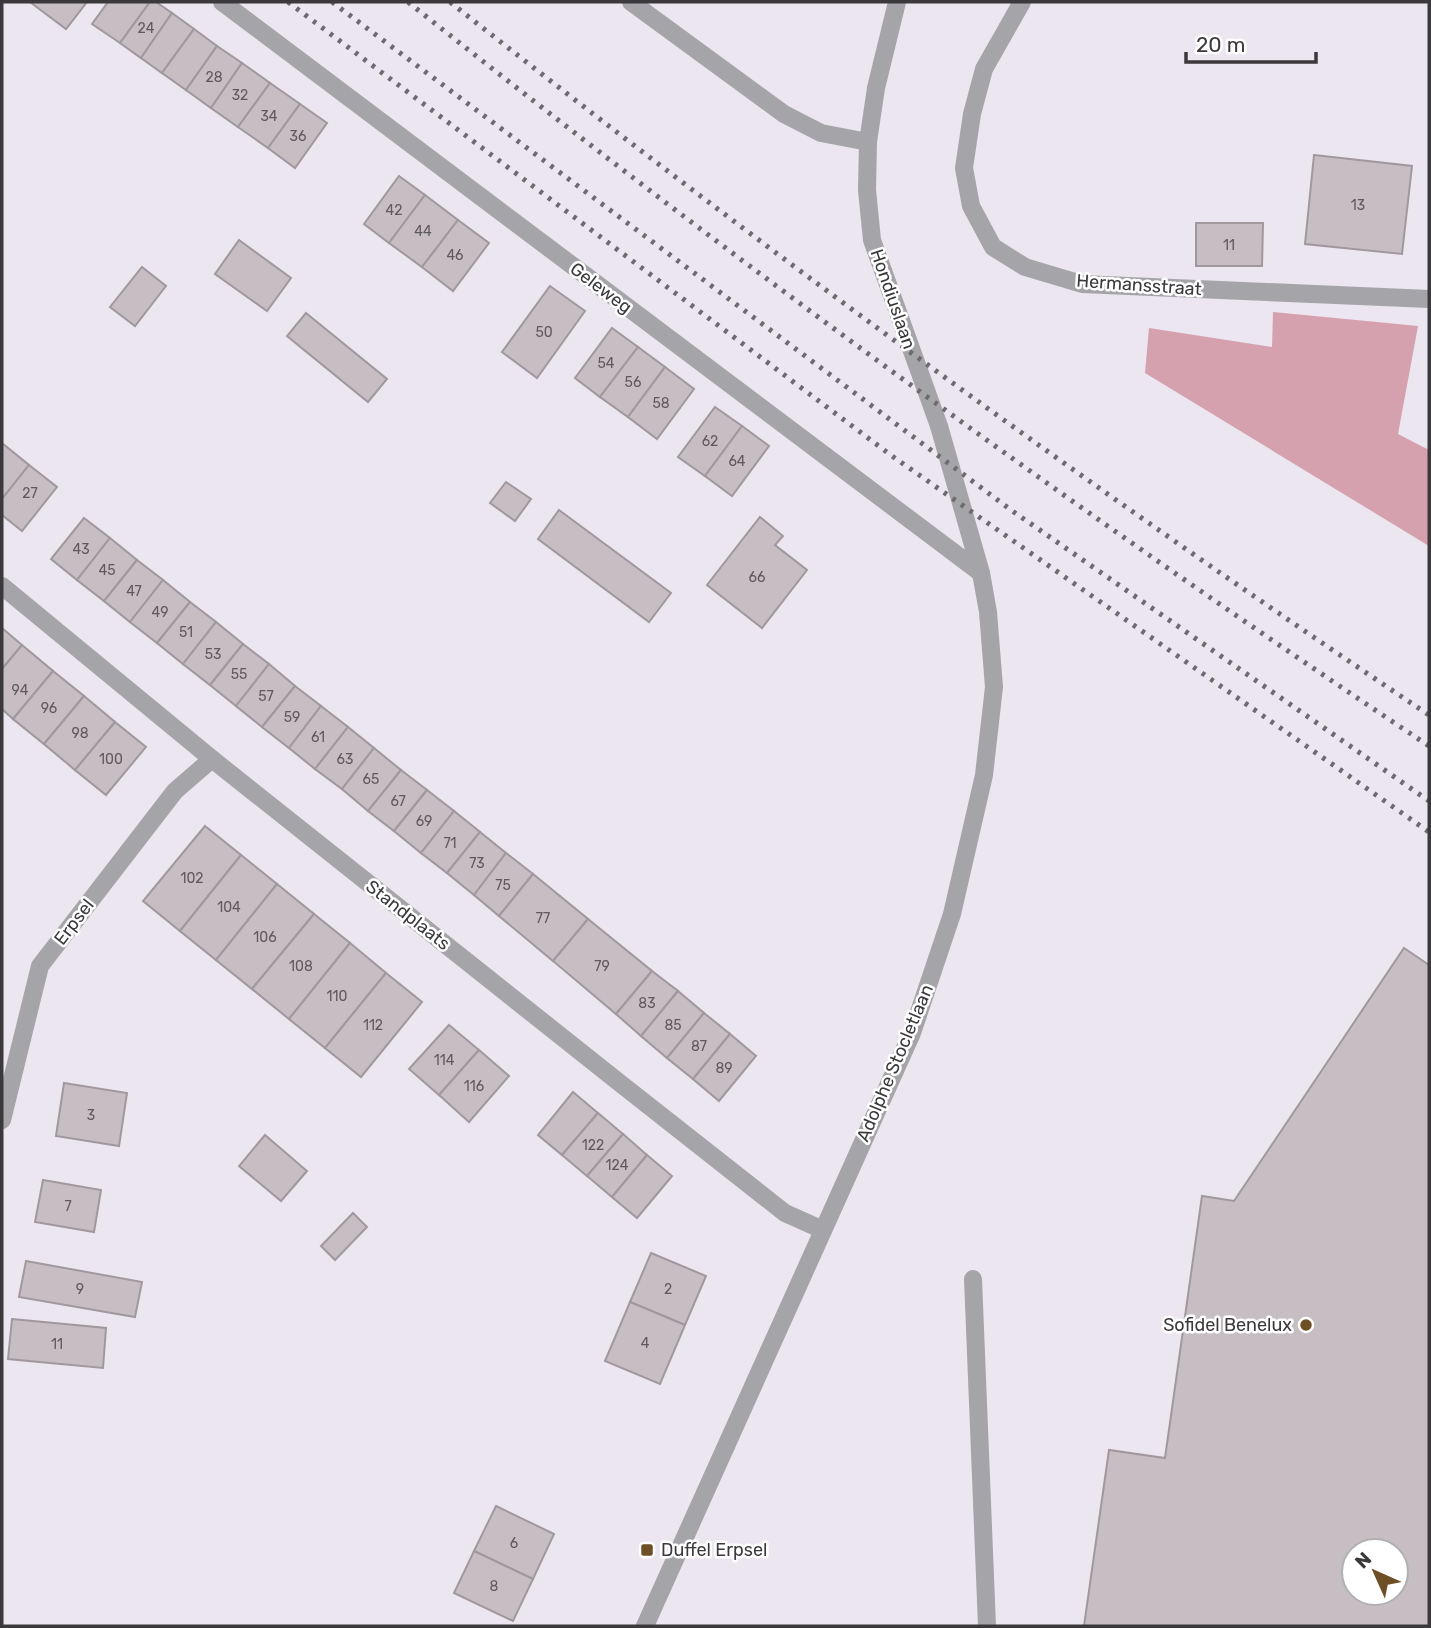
<svg xmlns="http://www.w3.org/2000/svg" width="1431" height="1628" font-family="Rubik,sans-serif">
	<style>
		.forest { fill: #d5a1af }
		.building { fill: #c7bec4; stroke: #a1989e; stroke-width: 2; fill-rule: evenodd }
		.lines { fill: none; stroke-linecap: round; stroke-linejoin: round }
		.minor { stroke: #a5a5a9; stroke-width: 18 }
		.rail { stroke: #6e6b70; stroke-width: 5; stroke-dasharray: 3.5 7; stroke-linecap: butt }
		.poi-dot { fill: #6e4e24; stroke: #fff; stroke-width: 2.5 }
		.labels { text-anchor: middle; stroke-width: 5; stroke-linejoin: round; paint-order: stroke }
		.number-label { font-size: 14px; fill: #5e5a5e }
		.street-label { font-size: 18px; fill: #3b393c; stroke: #fff }
		.poi-label { font-size: 18px; fill: #3b393c; stroke: #fff; text-anchor: end }
	</style>
	<rect width="100%" height="100%" fill="#ebe6ef"/>
	<path class="forest" d="M1273,312L1418,326L1398,434L1429,450V546L1145,373L1149,328L1272,347Z"/>
	<g class="building">
		<path d="M30,2H87L66,29Z"/>
		<path d="M108,2H150L120,43L92,24Z"/>
		<path d="M150,2H156L172,13L141,58L120,43Z"/>
		<path d="M172,13L194,29L162,73L141,58Z"/>
		<path d="M194,29L217,46L186,90L162,73Z"/>
		<path d="M217,46L242,63L211,108L186,90Z"/>
		<path d="M242,63L270,83L238,127L211,108Z"/>
		<path d="M270,83L300,104L268,148L238,127Z"/>
		<path d="M300,104L327,123L295,168L268,148Z"/>
		<path d="M1314,155L1412,166L1402,254L1305,244Z"/>
		<path d="M399,176L425,195L389,243L364,224Z"/>
		<path d="M425,195L458,220L422,267L389,243Z"/>
		<path d="M458,220L489,243L453,291L422,267Z"/>
		<path d="M1196,223H1263L1262,266H1196Z"/>
		<path d="M239,240L291,278L267,311L215,274Z"/>
		<path d="M142,267L166,286L135,326L110,307Z"/>
		<path d="M550,286L585,311L537,378L502,352Z"/>
		<path d="M306,313L387,379L368,402L287,336Z"/>
		<path d="M612,328L638,347L600,397L575,378Z"/>
		<path d="M638,347L665,367L628,417L600,397Z"/>
		<path d="M665,367L694,389L657,439L628,417Z"/>
		<path d="M715,407L742,426L705,476L678,457Z"/>
		<path d="M742,426L769,446L732,496L705,476Z"/>
		<path d="M2,443L29,465L2,499Z"/>
		<path d="M29,465L57,487L22,531L2,515V499Z"/>
		<path d="M506,482L531,499L515,521L490,503Z"/>
		<path d="M559,510L671,593L649,622L538,539Z"/>
		<path d="M760,517L783,536L775,545L807,570L762,628L707,585Z"/>
		<path d="M84,518L110,538L77,580L51,559Z"/>
		<path d="M110,538L137,560L104,601L77,580Z"/>
		<path d="M137,560L163,580L130,622L104,601Z"/>
		<path d="M163,580L190,602L157,643L130,622Z"/>
		<path d="M190,602L216,622L183,664L157,643Z"/>
		<path d="M216,622L243,644L210,685L183,664Z"/>
		<path d="M2,628L22,645L2,669Z"/>
		<path d="M243,644L269,664L236,706L210,685Z"/>
		<path d="M22,645L53,671L13,719L2,709V669Z"/>
		<path d="M269,664L295,686L262,727L236,706Z"/>
		<path d="M53,671L84,696L44,744L13,719Z"/>
		<path d="M295,686L321,706L289,748L262,727Z"/>
		<path d="M84,696L115,722L75,770L44,744Z"/>
		<path d="M321,706L348,727L315,769L289,748Z"/>
		<path d="M115,722L146,747L106,795L75,770Z"/>
		<path d="M348,727L374,748L342,789L315,769Z"/>
		<path d="M374,748L401,770L368,811L342,789Z"/>
		<path d="M401,770L427,790L394,831L368,811Z"/>
		<path d="M427,790L454,811L421,853L394,831Z"/>
		<path d="M454,811L480,832L447,873L421,853Z"/>
		<path d="M205,826L241,855L180,931L143,901Z"/>
		<path d="M480,832L506,853L474,895L447,873Z"/>
		<path d="M506,853L533,874L499,916L474,895Z"/>
		<path d="M241,855L277,884L216,960L180,931Z"/>
		<path d="M533,874L588,919L553,961L499,916Z"/>
		<path d="M277,884L314,914L252,989L216,960Z"/>
		<path d="M314,914L350,943L289,1019L252,989Z"/>
		<path d="M588,919L652,971L616,1014L553,961Z"/>
		<path d="M350,943L386,973L325,1048L289,1019Z"/>
		<path d="M1404,948L1429,965V1626H1084L1109,1450L1165,1458L1202,1196L1234,1201ZM1354,1551H1396V1593H1354Z"/>
		<path d="M652,971L678,991L641,1036L616,1014Z"/>
		<path d="M386,973L422,1002L361,1077L325,1048Z"/>
		<path d="M678,991L704,1013L667,1058L641,1036Z"/>
		<path d="M704,1013L730,1034L693,1079L667,1058Z"/>
		<path d="M449,1025L479,1050L439,1095L409,1069Z"/>
		<path d="M730,1034L756,1056L719,1101L693,1079Z"/>
		<path d="M479,1050L509,1076L469,1122L439,1095Z"/>
		<path d="M64,1083L127,1093L119,1146L56,1136Z"/>
		<path d="M573,1092L598,1113L562,1155L538,1135Z"/>
		<path d="M598,1113L623,1134L587,1176L562,1155Z"/>
		<path d="M623,1134L647,1155L612,1197L587,1176Z"/>
		<path d="M265,1135L307,1171L281,1201L239,1166Z"/>
		<path d="M647,1155L672,1176L637,1218L612,1197Z"/>
		<path d="M43,1180L101,1190L94,1232L35,1222Z"/>
		<path d="M353,1213L367,1227L335,1260L321,1246Z"/>
		<path d="M651,1253L706,1276L685,1325L630,1302Z"/>
		<path d="M26,1261L142,1282L135,1317L19,1297Z"/>
		<path d="M630,1302L685,1325L660,1384L605,1361Z"/>
		<path d="M12,1319L106,1328L103,1368L8,1359Z"/>
		<path d="M496,1506L554,1534L533,1579L474,1551Z"/>
		<path d="M474,1551L533,1579L513,1621L454,1593Z"/>
	</g>
	<g class="lines">
		<g class="minor">
			<path d="M222,2L981,573"/>
			<path d="M631,2L784,114L821,133L868,142"/>
			<path d="M1022,2L984,69L972,114L964,168L971,206L993,247L1025,267L1082,284L1429,299"/>
			<path d="M2,586L212,759L616,1080L785,1213L823,1230"/>
			<path d="M2,1120L40,966L175,791L212,759"/>
			<path d="M973,1279L987,1626"/>
			<path d="M645,1626L912,1033L952,914L984,775L994,687L988,612L981,573L939,426L872,240L867,190L868,142L876,88L897,2"/>
		</g>
		<g class="rail">
			<path d="M288,2L892,456L1429,832"/>
			<path d="M332,2L1011,510L1429,801"/>
			<path d="M408,2C737,264 1079,513 1429,746"/>
			<path d="M450,2C766,252 1094,491 1429,715"/>
		</g>
	</g>
	<g class="poi-dot">
		<circle cx="1306" cy="1325" r="7"/>
		<rect x="640" y="1543" width="14" height="14" rx="3.5"/>
	</g>
	<g class="labels">
		<g class="number-label">
			<text x="146" y="33">24</text>
			<text x="214" y="82">28</text>
			<text x="240" y="100">32</text>
			<text x="269" y="121">34</text>
			<text x="298" y="141">36</text>
			<text x="1358" y="210">13</text>
			<text x="394" y="215">42</text>
			<text x="423" y="236">44</text>
			<text x="1229" y="250">11</text>
			<text x="455" y="260">46</text>
			<text x="544" y="337">50</text>
			<text x="606" y="368">54</text>
			<text x="633" y="387">56</text>
			<text x="661" y="408">58</text>
			<text x="710" y="446">62</text>
			<text x="737" y="466">64</text>
			<text x="30" y="498">27</text>
			<text x="81" y="554">43</text>
			<text x="107" y="575">45</text>
			<text x="757" y="582">66</text>
			<text x="134" y="596">47</text>
			<text x="160" y="617">49</text>
			<text x="186" y="637">51</text>
			<text x="213" y="659">53</text>
			<text x="239" y="679">55</text>
			<text x="20" y="695">94</text>
			<text x="266" y="701">57</text>
			<text x="49" y="713">96</text>
			<text x="292" y="722">59</text>
			<text x="80" y="738">98</text>
			<text x="318" y="742">61</text>
			<text x="111" y="764">100</text>
			<text x="345" y="764">63</text>
			<text x="371" y="784">65</text>
			<text x="398" y="806">67</text>
			<text x="424" y="826">69</text>
			<text x="450" y="848">71</text>
			<text x="477" y="868">73</text>
			<text x="192" y="883">102</text>
			<text x="503" y="890">75</text>
			<text x="229" y="912">104</text>
			<text x="543" y="923">77</text>
			<text x="265" y="942">106</text>
			<text x="301" y="971">108</text>
			<text x="602" y="971">79</text>
			<text x="337" y="1001">110</text>
			<text x="647" y="1008">83</text>
			<text x="373" y="1030">112</text>
			<text x="673" y="1030">85</text>
			<text x="699" y="1051">87</text>
			<text x="444" y="1065">114</text>
			<text x="724" y="1073">89</text>
			<text x="474" y="1091">116</text>
			<text x="91" y="1120">3</text>
			<text x="593" y="1150">122</text>
			<text x="617" y="1170">124</text>
			<text x="68" y="1211">7</text>
			<text x="80" y="1294">9</text>
			<text x="668" y="1294">2</text>
			<text x="645" y="1348">4</text>
			<text x="57" y="1349">11</text>
			<text x="514" y="1548">6</text>
			<text x="494" y="1591">8</text>
		</g>
		<g class="street-label">
			<text transform="translate(1139 285) rotate(4)" y="6">Hermansstraat</text>
			<text transform="translate(601 288) rotate(37)" y="6">Geleweg</text>
			<text transform="translate(893 299) rotate(71)" y="6">Hondiuslaan</text>
			<text transform="translate(408 915) rotate(38)" y="6">Standplaats</text>
			<text transform="translate(74 922) rotate(-52)" y="6">Erpsel</text>
			<text transform="translate(895 1063) rotate(-67)" y="6">Adolphe Stocletlaan</text>
		</g>
		<g class="poi-label">
			<text x="1292" y="1331">Sofidel Benelux</text>
			<text x="661" y="1556" text-anchor="start">Duffel Erpsel</text>
		</g>
	</g>
	<rect width="1431" height="1628" fill="none" stroke="#3b393c" stroke-width="7"/>
	<g transform="translate(1375 1572) rotate(315)"><circle r="33" fill="#ffffff" stroke="#b1b0b1" stroke-width="2"/>
	<path d="M0-5L12 26L0 18L-12 26Z" fill="#6e4e24"/>
	<text y="-10" font-size="19" font-weight="bold" text-anchor="middle" fill="#3b393c">N</text>
	</g>
	<path d="M1186 52v10h130v-10" fill="none" stroke="#3b393c" stroke-width="3.5"/>
	<text x="1196" y="52" font-size="21" fill="#3b393c" stroke="#ffffff" stroke-width="5" paint-order="stroke">20 m</text>
</svg>
